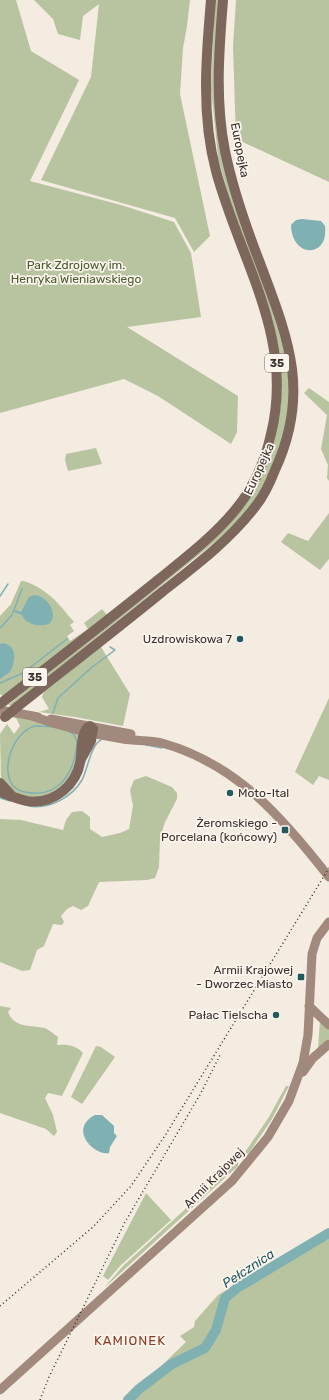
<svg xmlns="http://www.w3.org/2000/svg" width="329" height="1400" font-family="Rubik,sans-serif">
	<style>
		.green { fill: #b8c4a0 }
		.water { fill: #7fb0b2 }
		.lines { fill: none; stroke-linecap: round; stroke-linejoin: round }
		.stream { stroke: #7fb0b2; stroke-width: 1.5 }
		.river { stroke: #7fb0b2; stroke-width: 10 }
		.secondary { stroke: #a18a7d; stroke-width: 9 }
		.primary { stroke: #7d675c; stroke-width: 10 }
		.rail { stroke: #3b302b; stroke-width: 1.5; stroke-dasharray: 1 3; stroke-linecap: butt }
		.primary-bridge { stroke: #7d675c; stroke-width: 10 }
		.poi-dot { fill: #1f5a5e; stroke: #fbf5ee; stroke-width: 1.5 }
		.labels { text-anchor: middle; stroke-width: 3.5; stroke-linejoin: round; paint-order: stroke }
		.shield { fill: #fbf5ee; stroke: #756b66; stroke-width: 1 }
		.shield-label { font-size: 11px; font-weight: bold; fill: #3b302b }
		.street-label { font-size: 12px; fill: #3b302b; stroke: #fbf5ee }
		.park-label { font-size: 12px; fill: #4a5a2e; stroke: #fbf5ee }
		.poi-label { font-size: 12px; fill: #3b302b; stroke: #fbf5ee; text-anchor: end }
		.water-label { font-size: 13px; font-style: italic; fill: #1f5a5e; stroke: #fbf5ee }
		.neighbourhood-label { font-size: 13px; letter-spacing: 1px; fill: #8c3b22; stroke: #fbf5ee }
	</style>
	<rect width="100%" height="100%" fill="#f4ebe1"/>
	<g class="green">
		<path d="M0,0H16L31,51L79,80L30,181L121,205L174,222L191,253L201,317L127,327L238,396L237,432L231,444L158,396L124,379L0,413Z"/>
		<path d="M34,0H190L187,26L183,48L180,94L210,236L194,252L175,218L41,180L91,77L99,4L83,16L80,40L58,34L53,19Z"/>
		<path d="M215,0H220L216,108L288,365L289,406L282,446L260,493L242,517L215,542L12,706L8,705L216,537L273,444L281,405V362L272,318L230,203L218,157L211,88Z"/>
		<path d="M236,0H329V182L236,139L233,47Z"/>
		<path d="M309,388L329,402V481L327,478L328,465L321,449L327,415L304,393Z"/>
		<path d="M96,448L102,464L68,471L65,460L66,454Z"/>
		<path d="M329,513V559L320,570L281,542L288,533L308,541Z"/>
		<path d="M21,581H24C49,590 58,603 74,622L70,625L74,631L67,636L70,641L88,629L84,623L102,609L108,616L4,697L0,694V616L11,604Z"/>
		<path d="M101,647L130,694L123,726L75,717L39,712L49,709L42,697L44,692Z"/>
		<path d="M329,698V780L319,776L313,785L295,772Z"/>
		<path d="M0,714L28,718L78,734L80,738C78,748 78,760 74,769C66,792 40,802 18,794C12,791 7,785 1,780L0,734L7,724L14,734L20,726L16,718Z"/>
		<path d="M146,776L172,787L177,793V799L165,822L160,838L159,867L155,878L147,880L99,882L88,906L81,910L73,906L67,909L61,916L64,922L62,925L53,924L44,946L37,950L30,970L22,971L0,962V819L21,820L63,830L66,820L72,812L82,811L90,817V829L102,837L120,833L129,829L133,806L130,790L134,780Z"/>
		<path d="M0,1006L11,1008L8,1012C14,1028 30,1025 44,1028C49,1029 53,1034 58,1037L57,1045C68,1044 75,1045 83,1053L62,1096L48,1093L45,1098L53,1115L57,1132L54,1136L46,1129L0,1113Z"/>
		<path d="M320,1021L329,1029V1039L318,1048Z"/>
		<path d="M96,1046L101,1047L115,1057L82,1104L71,1097Z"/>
		<path d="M286,1086H289L272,1119L249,1153L243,1155L269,1117Z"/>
		<path d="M238,1161V1166L104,1288L123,1266Z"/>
		<path d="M146,1193L171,1220L120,1266L108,1280L103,1276Z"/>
		<path d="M329,1230V1400H126L186,1342L180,1336L194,1327L195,1321L218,1295Z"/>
	</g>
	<g class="water">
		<path d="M302,219L321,221L325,226C329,258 292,259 291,225L296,220Z"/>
		<path d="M35,595C46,597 54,607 53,618L49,624C40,627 26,625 22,615L14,612L15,610L21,612L29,597Z"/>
		<path d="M4,643C18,647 15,662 10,672L0,679V644Z"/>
		<path d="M95,1115H102L114,1126V1133L117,1136L110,1147L109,1153C94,1156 68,1129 95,1115Z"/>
	</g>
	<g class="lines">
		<g class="stream">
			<path d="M0,596L8,584"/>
			<path d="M0,628L12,615L22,589"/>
			<path d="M0,683L23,673L67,639"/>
			<path d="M53,713L58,698L91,668L115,650L110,647"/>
			<path d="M35,726C45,726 65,727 73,734C78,739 77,745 76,751C72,774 59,795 33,793C26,793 18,791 13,786C0,769 13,732 35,726Z"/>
			<path d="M146,745L162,748"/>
			<path d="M0,798L10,801"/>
			<path d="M29,806C49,810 72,797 82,780C88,769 91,742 103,739"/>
		</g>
		<path class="river" d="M128,1400L139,1389L172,1364L205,1348L216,1330L225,1298L237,1288L329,1233"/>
		<g class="secondary">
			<path d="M0,710L38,717"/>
			<path d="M32,716C62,727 92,734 123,739C136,741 150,740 162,743C237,764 283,818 329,877"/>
			<path d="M51,719L131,734"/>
			<path d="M309,1006L329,1025"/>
			<path d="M303,1072L313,1058L329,1044"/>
			<path d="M0,1390L232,1181L268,1137L289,1101L303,1063L308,1035L312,954L317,938L329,922"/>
		</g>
		<g class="primary">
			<path d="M0,704C53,663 106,622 158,580C185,558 214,536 236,509C254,487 265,461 271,434C295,337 240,261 216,171C201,115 206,57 211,0"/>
			<path d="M17,707C65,669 114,631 162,592C194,567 230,540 255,507C264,496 270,483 275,470C311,392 288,338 260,263C246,227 233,190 225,151C215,101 219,50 223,0"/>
			<path d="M0,783L11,795"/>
			<path d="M0,792C9,795 17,799 27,801C54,805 78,785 81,757C82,748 81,730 90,726L93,729L91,741L81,759"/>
		</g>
		<g class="rail">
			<path d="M0,1306L93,1227L131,1186L166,1134L329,868"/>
			<path d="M40,1400L49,1377L125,1222L201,1093L221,1053"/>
		</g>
		<path class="primary-bridge" d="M5,717L17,707"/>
	</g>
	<g class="poi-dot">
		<circle cx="240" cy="639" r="4"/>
		<circle cx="230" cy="793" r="4"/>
		<rect x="281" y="826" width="8" height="8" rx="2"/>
		<rect x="297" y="973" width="8" height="8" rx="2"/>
		<circle cx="276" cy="1015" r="4"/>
	</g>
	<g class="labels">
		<g class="shield">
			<rect x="265" y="354" width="24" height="18" rx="3"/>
			<rect x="23" y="668" width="24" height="18" rx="3"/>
		</g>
		<g class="shield-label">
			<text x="277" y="367">35</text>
			<text x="35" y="681">35</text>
		</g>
		<g class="street-label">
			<text transform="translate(240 150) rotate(79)" y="4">Europejka</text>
			<text transform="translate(259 469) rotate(-65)" y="4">Europejka</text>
			<text transform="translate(214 1178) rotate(-45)" y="4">Armii Krajowej</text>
		</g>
		<g class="park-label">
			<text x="76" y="269">Park Zdrojowy im.<tspan x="76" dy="14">Henryka Wieniawskiego</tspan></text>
		</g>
		<g class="poi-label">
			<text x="232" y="643">Uzdrowiskowa 7</text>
			<text x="238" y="797" text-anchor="start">Moto-Ital</text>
			<text x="277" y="827">Żeromskiego -<tspan x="277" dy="14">Porcelana (końcowy)</tspan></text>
			<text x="293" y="974">Armii Krajowej<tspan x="293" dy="14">- Dworzec Miasto</tspan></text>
			<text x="268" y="1019">Pałac Tielscha</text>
		</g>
		<g class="water-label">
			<text transform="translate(248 1268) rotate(-33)" y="5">Pełcznica</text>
		</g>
		<g class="neighbourhood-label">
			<text x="130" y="1345">KAMIONEK</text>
		</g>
	</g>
</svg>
